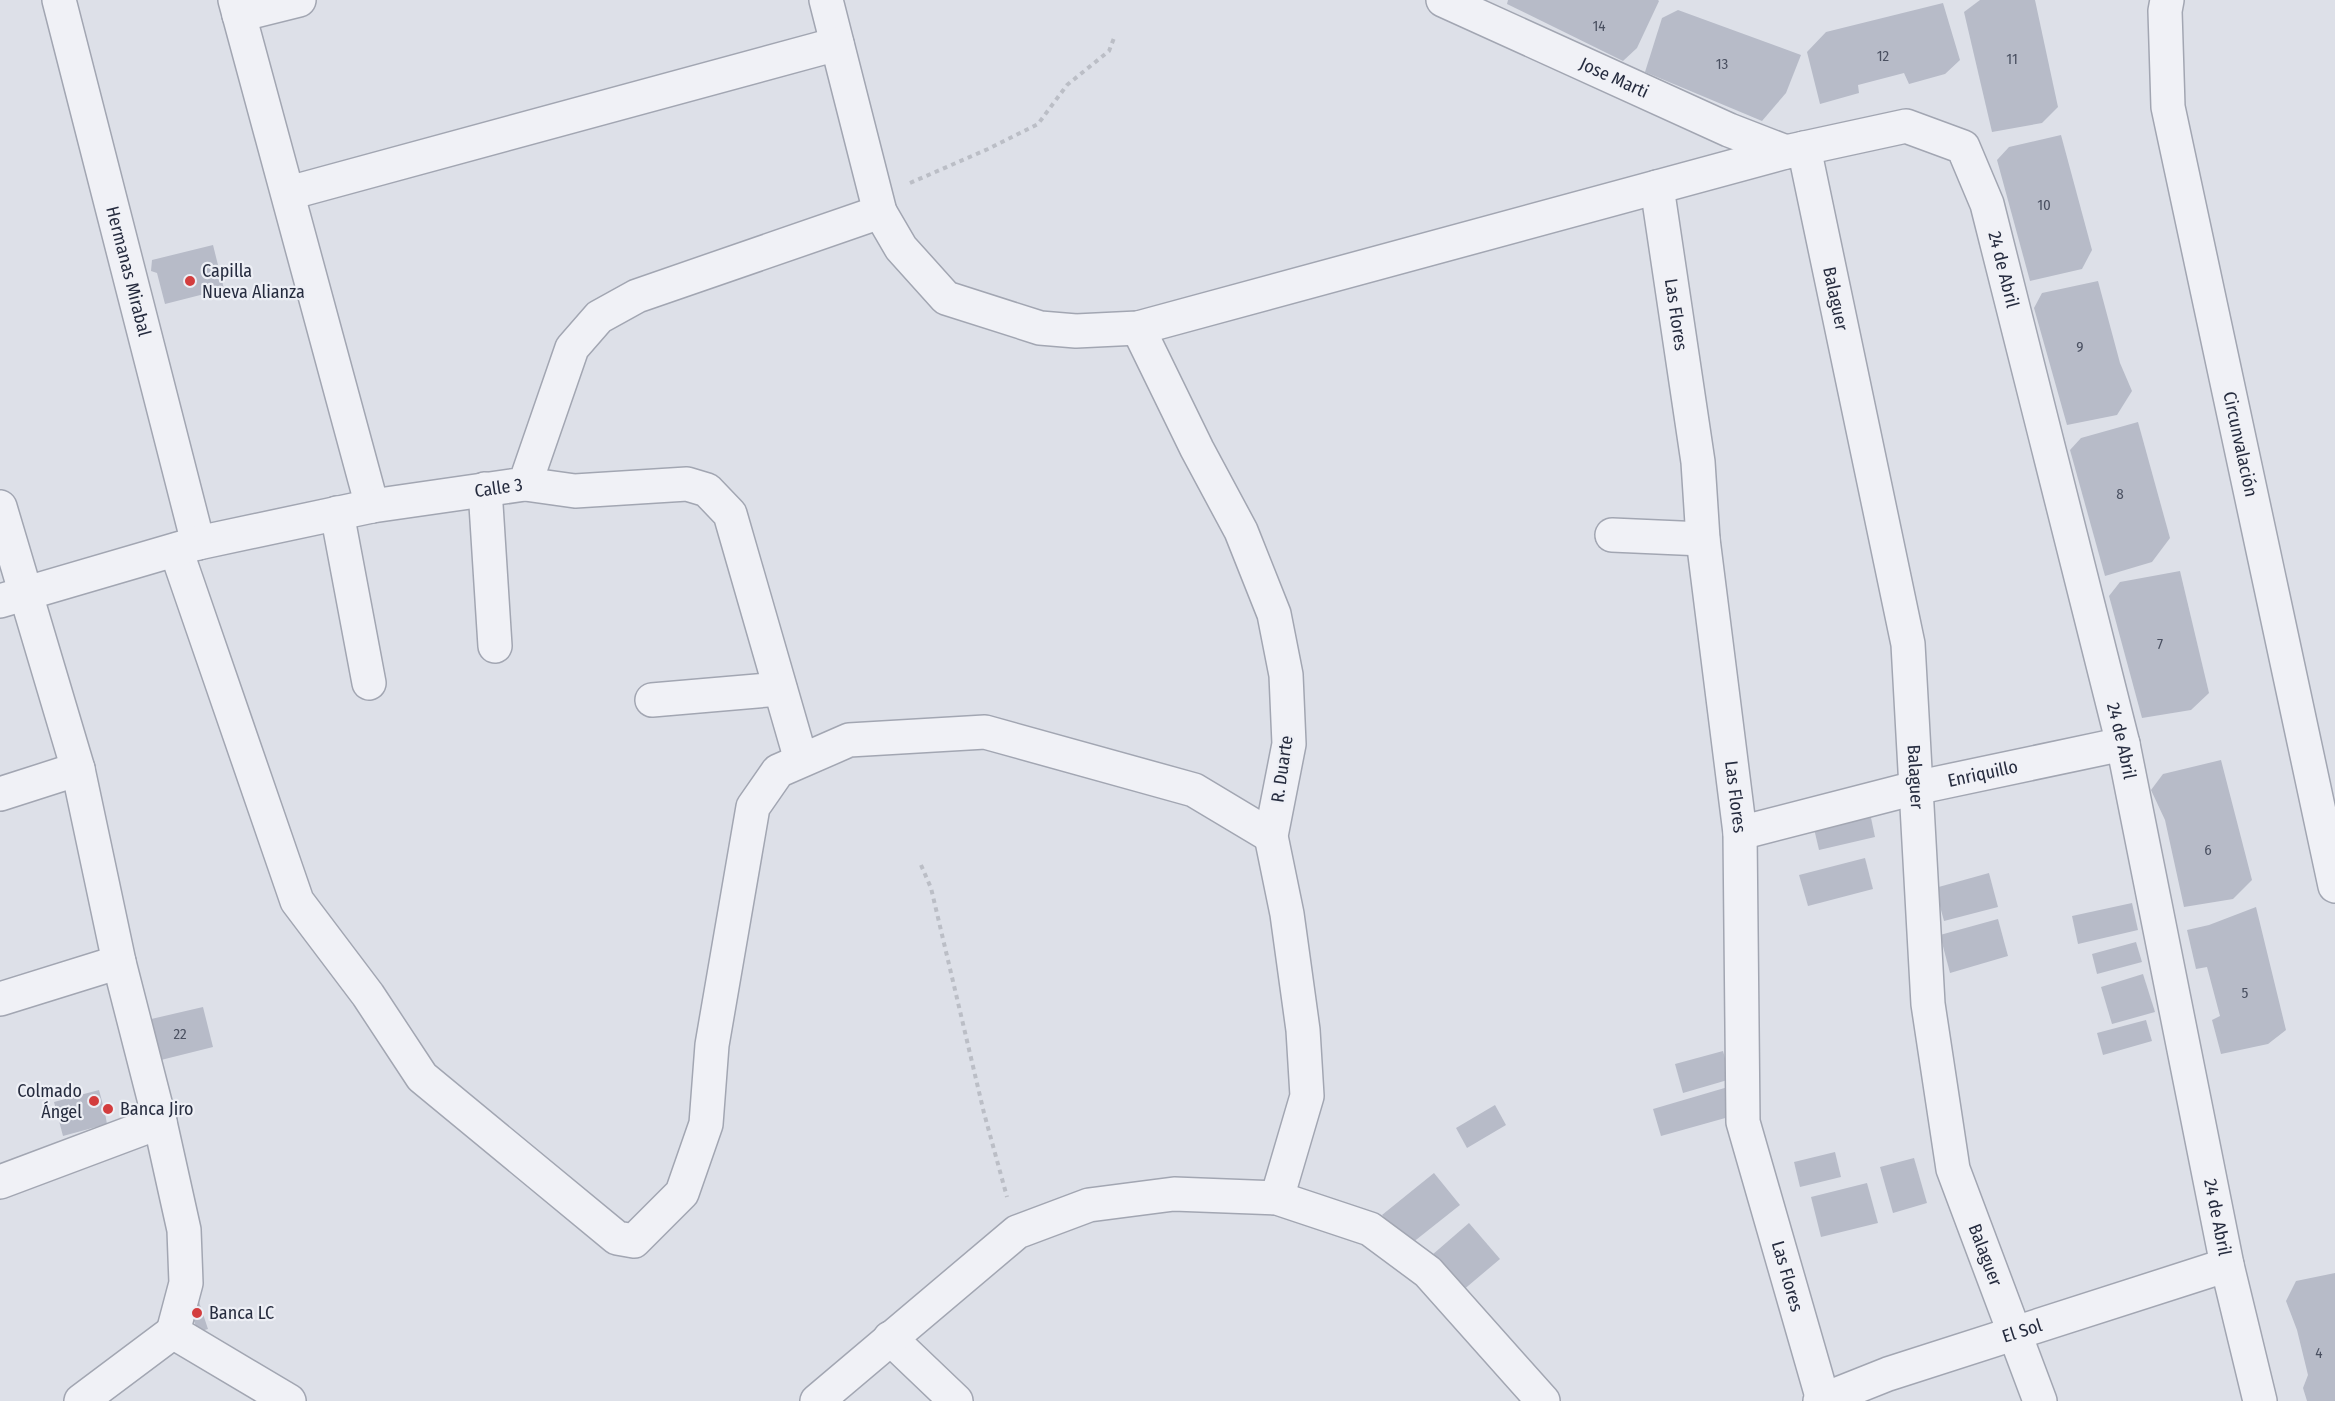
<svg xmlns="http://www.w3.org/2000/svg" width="2335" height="1401" font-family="'Fira Sans Condensed',sans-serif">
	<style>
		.building { fill: #b7bbc8 }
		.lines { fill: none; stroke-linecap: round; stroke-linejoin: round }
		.minor-casing { stroke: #a2a6b2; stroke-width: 36 }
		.path { stroke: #bbbec6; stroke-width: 4; stroke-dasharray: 4.5 4.5; stroke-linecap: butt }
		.minor { stroke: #f0f1f6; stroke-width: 33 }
		.poi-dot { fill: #d33d3e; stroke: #edeff5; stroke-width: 2 }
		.labels { text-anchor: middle; stroke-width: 4.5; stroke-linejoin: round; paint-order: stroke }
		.number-label { font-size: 15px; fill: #4a5061 }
		.street-label { font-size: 18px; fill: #262c3f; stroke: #edeff5 }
		.poi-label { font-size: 18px; fill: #262c3f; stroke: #edeff5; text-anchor: start }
	</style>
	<rect width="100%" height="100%" fill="#dde0e8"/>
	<g class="building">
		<path d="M1508,0H1658L1659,1L1637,48L1623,61L1507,4Z"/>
		<path d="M1980,0H2035L2058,107L2042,123L1992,132L1964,12Z"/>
		<path d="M1943,3L1960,60L1945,74L1909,84L1904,73L1858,85L1859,93L1820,104L1807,52L1826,32Z"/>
		<path d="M1678,10L1801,55L1786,93L1762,121L1645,72L1662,18Z"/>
		<path d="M2061,135L2092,250L2082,269L2030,281L1997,160L2009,147Z"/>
		<path d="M213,245L224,289L165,304L157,273L151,271L152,260Z"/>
		<path d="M2098,281L2120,363L2132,391L2117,415L2067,425L2034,308L2042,293Z"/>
		<path d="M2138,422L2170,538L2152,562L2105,576L2070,450L2081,438Z"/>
		<path d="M2180,571L2209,693L2191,710L2142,718L2109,596L2120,582Z"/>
		<path d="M2221,760L2252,880L2233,899L2184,907L2165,820L2151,790L2163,774Z"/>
		<path d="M1869,808L1875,837L1819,850L1812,820Z"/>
		<path d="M1865,858L1873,889L1808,906L1799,875Z"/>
		<path d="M1989,873L1998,907L1944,921L1935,888Z"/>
		<path d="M2132,903L2138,930L2078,944L2072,916Z"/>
		<path d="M2256,907L2286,1030L2268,1044L2221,1054L2212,1020L2220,1016L2207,967L2196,969L2187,930L2209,925Z"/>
		<path d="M1998,919L2008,956L1950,973L1940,935Z"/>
		<path d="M2136,942L2142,962L2097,974L2092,954Z"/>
		<path d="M2143,974L2155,1012L2112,1024L2101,987Z"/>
		<path d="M203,1007L213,1047L157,1061L147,1020Z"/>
		<path d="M2146,1020L2152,1041L2103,1055L2097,1033Z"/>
		<path d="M1723,1051L1731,1079L1683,1093L1675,1064Z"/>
		<path d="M1728,1087L1736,1115L1661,1136L1653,1109Z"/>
		<path d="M99,1090L103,1105L111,1103L113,1112L105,1113L107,1124L63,1136L54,1102Z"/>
		<path d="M1495,1105L1506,1125L1467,1148L1456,1128Z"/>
		<path d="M1835,1152L1841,1177L1800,1187L1794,1162Z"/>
		<path d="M1914,1158L1927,1203L1893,1213L1880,1167Z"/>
		<path d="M1434,1173L1460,1205L1407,1247L1382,1215Z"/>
		<path d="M1867,1183L1878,1223L1821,1237L1811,1197Z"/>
		<path d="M1469,1223L1500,1259L1462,1291L1432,1255Z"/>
		<path d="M2335,1273V1401H2307L2303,1388L2308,1375L2297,1330L2286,1301L2296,1281Z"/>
		<path d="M196,1293L208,1329L198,1332L185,1296Z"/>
	</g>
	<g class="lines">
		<defs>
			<g id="minor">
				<path id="s1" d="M59,0L198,543"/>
				<path d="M235,0L372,506"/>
				<path id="s2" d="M826,0L880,212L901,248L946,298L1040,328L1076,331L1138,328L1786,152L1906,126L1963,147L1987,204L2123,744L2227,1265L2260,1401"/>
				<path id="s3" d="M1443,0L1729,130L1786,152"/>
				<path id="s4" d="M2167,0L2165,11L2168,107L2335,886"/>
				<path d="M239,15L299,0"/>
				<path id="s5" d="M1804,148L1908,644L1928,1004L1953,1169L2040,1401"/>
				<path id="s6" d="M1657,187L1698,462L1703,539L1740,833L1743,1122L1823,1400"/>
				<path d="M289,193L837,44"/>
				<path d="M1138,328L1197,449L1241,531L1274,614L1286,675L1289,744L1271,836L1287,914L1303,1030L1307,1096L1277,1198"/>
				<path d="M525,484L575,491L687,484L707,490L730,514L801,760"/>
				<path d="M485,489L495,646"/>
				<path d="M0,507L78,769L119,962L160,1122L184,1230L186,1283L173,1332"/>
				<path d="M337,513L369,683"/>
				<path d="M1612,535L1703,539"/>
				<path d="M176,550L297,901L368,995L422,1077L617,1238L634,1241L682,1193L706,1124L712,1045L753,807L778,771L849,740L985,732L1194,790L1271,836"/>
				<path id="s7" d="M0,601L198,543L372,506L525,484L572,348L599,317L637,296L880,212"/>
				<path d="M652,700L780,689"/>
				<path d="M0,794L78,769"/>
				<path id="s8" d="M1740,833L1915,788L2123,744"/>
				<path d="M0,999L119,962"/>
				<path d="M0,1182L160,1122"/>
				<path d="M173,1332L289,1401"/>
				<path d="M890,1338L956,1401"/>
				<path d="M81,1401L173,1332"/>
				<path d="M817,1401L1017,1232L1089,1205L1174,1194L1277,1198L1370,1229L1428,1272L1543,1401"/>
				<path id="s9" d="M1820,1401L1888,1374L2227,1265"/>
			</g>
		</defs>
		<use href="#minor" class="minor-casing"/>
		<g class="path">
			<path d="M910,183L988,149L1038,124L1067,85L1109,51L1114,38"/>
			<path d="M921,865L931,888L984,1113L1007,1197"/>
		</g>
		<use href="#minor" class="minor"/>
	</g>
	<g class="poi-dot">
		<circle cx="190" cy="281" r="6"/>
		<circle cx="94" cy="1101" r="6"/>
		<circle cx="108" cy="1109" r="6"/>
		<circle cx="197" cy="1313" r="6"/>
	</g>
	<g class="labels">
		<g class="number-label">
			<text x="1599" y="31">14</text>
			<text x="1883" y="61">12</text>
			<text x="2012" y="64">11</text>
			<text x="1722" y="69">13</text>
			<text x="2044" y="210">10</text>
			<text x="2080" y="352">9</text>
			<text x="2120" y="499">8</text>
			<text x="2160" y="649">7</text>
			<text x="2208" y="855">6</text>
			<text x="2245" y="998">5</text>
			<text x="180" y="1039">22</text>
			<text x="2319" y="1358">4</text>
		</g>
		<g class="street-label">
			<text dy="6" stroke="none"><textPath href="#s3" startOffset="188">Jose Marti</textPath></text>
			<text dy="6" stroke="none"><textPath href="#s2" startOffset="1509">24 de Abril</textPath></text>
			<text dy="6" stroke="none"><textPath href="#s1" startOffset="280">Hermanas Mirabal</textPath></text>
			<text dy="6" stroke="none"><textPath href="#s5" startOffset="154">Balaguer</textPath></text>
			<text dy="6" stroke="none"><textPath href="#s6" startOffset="129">Las Flores</textPath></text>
			<text dy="6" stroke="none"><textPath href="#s4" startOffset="452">Circunvalación</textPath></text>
			<text dy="6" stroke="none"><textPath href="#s7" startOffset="512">Calle 3</textPath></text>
			<text dy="6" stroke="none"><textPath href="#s2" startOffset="1995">24 de Abril</textPath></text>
			<text transform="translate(1282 769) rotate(-82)" y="6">R. Duarte</text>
			<text dy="6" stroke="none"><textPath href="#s8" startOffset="250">Enriquillo</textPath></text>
			<text dy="6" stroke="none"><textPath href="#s5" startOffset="640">Balaguer</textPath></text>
			<text dy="6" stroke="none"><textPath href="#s6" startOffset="615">Las Flores</textPath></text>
			<text dy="6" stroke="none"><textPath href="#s2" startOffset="2481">24 de Abril</textPath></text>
			<text dy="6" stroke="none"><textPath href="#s5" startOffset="1126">Balaguer</textPath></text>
			<text dy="6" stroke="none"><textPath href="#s6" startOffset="1101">Las Flores</textPath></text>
			<text dy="6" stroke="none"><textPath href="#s9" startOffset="214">El Sol</textPath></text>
		</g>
		<g class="poi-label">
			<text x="202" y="277">Capilla<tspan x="202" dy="21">Nueva Alianza</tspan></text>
			<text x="82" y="1097" text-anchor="end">Colmado<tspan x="82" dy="21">Ángel</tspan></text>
			<text x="120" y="1115">Banca Jiro</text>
			<text x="209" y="1319">Banca LC</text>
		</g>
	</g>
</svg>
